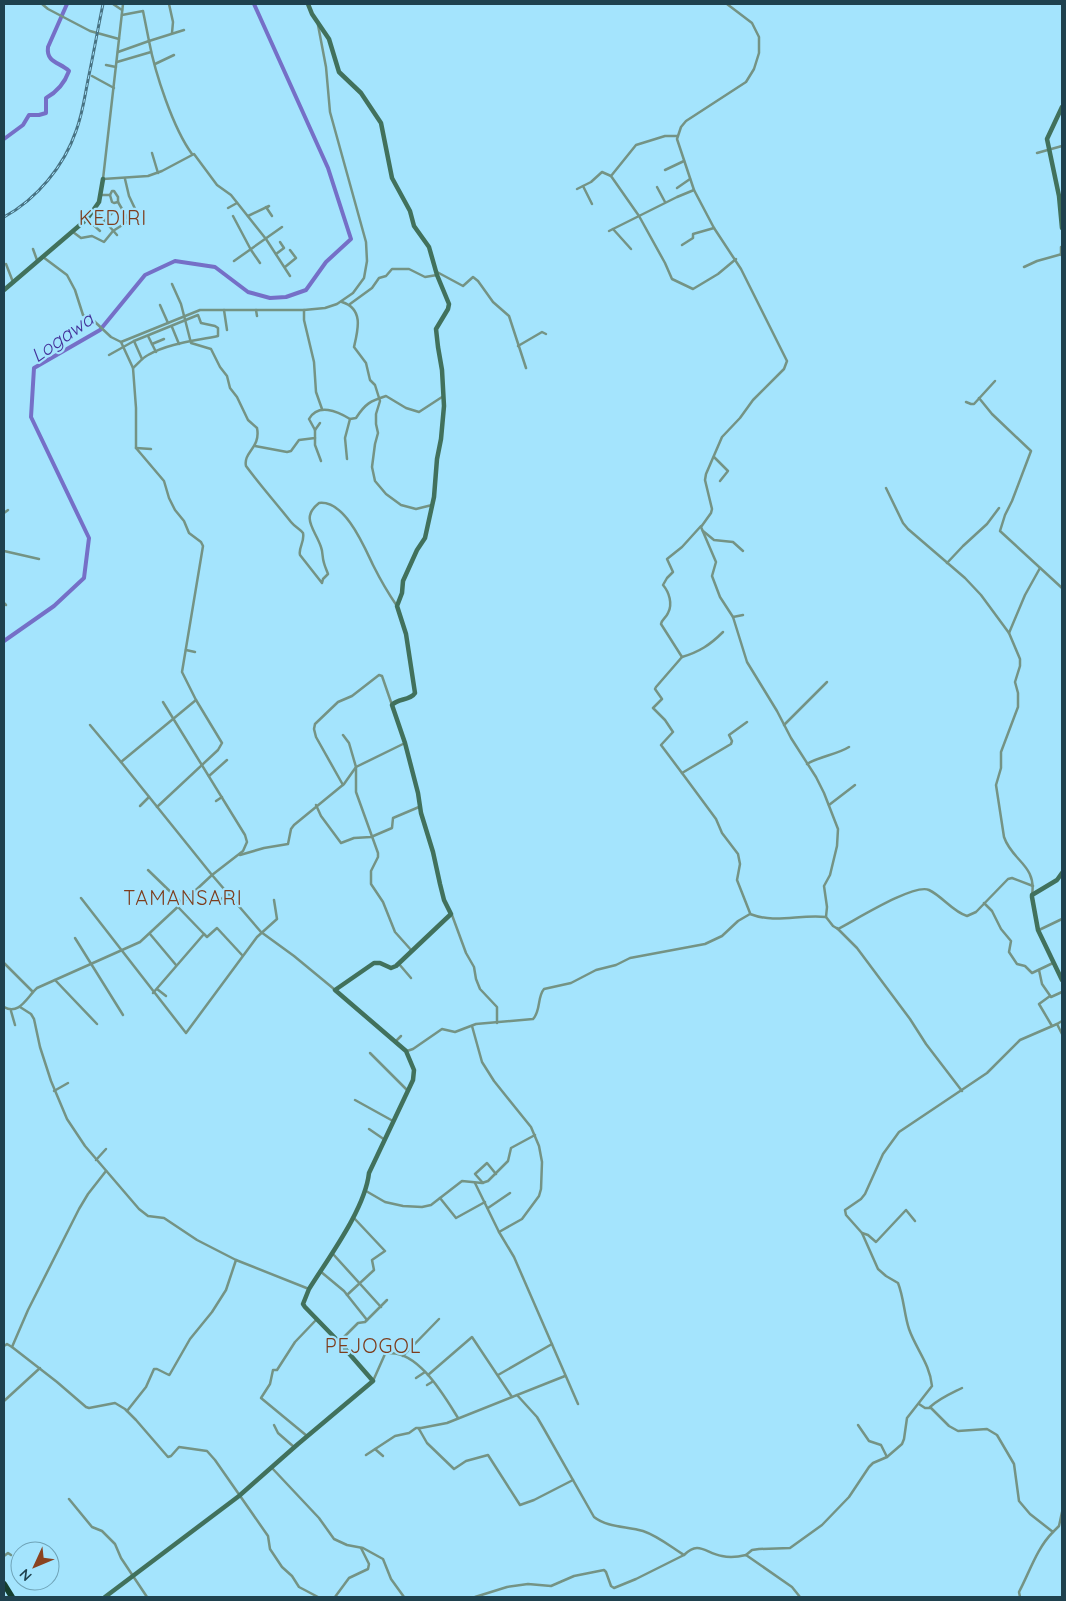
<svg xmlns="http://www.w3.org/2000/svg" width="1066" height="1601" font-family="Quicksand,sans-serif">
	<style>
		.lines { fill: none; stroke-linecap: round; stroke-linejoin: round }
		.river { stroke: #756fc7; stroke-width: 4 }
		.street { stroke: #749384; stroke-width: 2.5 }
		.secondary { stroke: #41715c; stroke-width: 4.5 }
		.highway { stroke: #153e2e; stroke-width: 6 }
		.rail-casing { stroke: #487383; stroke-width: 3 }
		.rail { stroke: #a4e4fd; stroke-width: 1; stroke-dasharray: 4; stroke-linecap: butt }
		.labels { text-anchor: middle; stroke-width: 4.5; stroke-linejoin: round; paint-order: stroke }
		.water-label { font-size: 19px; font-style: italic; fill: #44329a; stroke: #a4e4fd }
		.quarter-label { font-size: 20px; letter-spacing: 1px; fill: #7d3d1d; stroke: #a4e4fd }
	</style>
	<rect width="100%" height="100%" fill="#a4e4fd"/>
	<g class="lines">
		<g class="river">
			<path d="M4,139L23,125L29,115H39L46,113V98C57,92 65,82 69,71C60,62 46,63 48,47L67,4"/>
			<path d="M4,641L54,606L84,578L89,538L31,417L34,368L100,330L145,275L175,261L215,267L248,292L270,298L286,297L306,290L326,262L351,239L328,168L254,4"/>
		</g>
		<g class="street">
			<path d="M42,4L48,9L90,31L119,39"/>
			<path d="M113,4L122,10"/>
			<path d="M123,4L103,179L148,176L162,171L194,154L217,185L231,195L266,239L290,276"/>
			<path d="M169,4L173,22L172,33"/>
			<path d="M727,4L752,23L759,37V53L754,69L746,82L686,121L681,127L677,139L694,190L714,228L741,269L787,361L784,369L753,400L740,418L722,437L706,474L705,480L712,509L711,513L701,527L716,562L712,576L720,597L733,617L747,662L777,711L791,738L816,777L824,793L838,829L837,846L830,875L824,886L827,907L826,917L833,926L838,929C854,921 914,883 929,890C942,896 953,912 967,916L976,912L1008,879L1012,878L1033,886"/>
			<path d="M122,15L143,11L149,41L184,30"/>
			<path d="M118,52L149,41C155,73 173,128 192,154"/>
			<path d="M117,62L151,52"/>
			<path d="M155,64L174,55"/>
			<path d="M106,65L116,67"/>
			<path d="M92,76L114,88"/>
			<path d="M677,136H665L636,145L611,176L639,216L665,263L672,279L693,289L718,274L736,259"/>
			<path d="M152,153L158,173"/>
			<path d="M1037,153L1062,146"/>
			<path d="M665,170L684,161"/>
			<path d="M583,186L592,204"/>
			<path d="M657,187L665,202"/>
			<path d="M677,188L690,179"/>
			<path d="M577,189L591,182L602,172L611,176"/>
			<path d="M101,195H110L112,202L114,203L118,202L129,221"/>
			<path d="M110,195L112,191H114L118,197V202"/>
			<path d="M266,207L272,216"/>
			<path d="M228,208L237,203"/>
			<path d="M95,210L117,235"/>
			<path d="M138,215L145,211"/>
			<path d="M233,216L251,250L260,263"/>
			<path d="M248,216L269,206"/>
			<path d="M87,219L100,231"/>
			<path d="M105,220L115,210"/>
			<path d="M613,229L631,249"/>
			<path d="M609,231L677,197L694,190"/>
			<path d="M73,232L81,238L92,236L104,242L113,231L138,215L129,196L125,179"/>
			<path d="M682,245L693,238V234L714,228"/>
			<path d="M1061,247V255"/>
			<path d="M33,249L37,260"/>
			<path d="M276,254L284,248L280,242"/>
			<path d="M43,257L67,275L75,290L83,315L94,321L111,337L121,342L200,310H304L325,308L337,304L353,293L364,278L367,261L366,242L330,112L326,67L318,25"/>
			<path d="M234,261L282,227"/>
			<path d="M6,264L13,282"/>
			<path d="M285,267L296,258L290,250"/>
			<path d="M1024,267L1037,261L1062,254"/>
			<path d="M437,272L463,286L473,277L478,281L493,302L509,316L526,368"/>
			<path d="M172,284L181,304L191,343L211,349L220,367L227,376L230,388L237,397L248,420L257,428C261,448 243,452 246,466C260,485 276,503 291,522C295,527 300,529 303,533C305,542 298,548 300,555L322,583L323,579L328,574C327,571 325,567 324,563C322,557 323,552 321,547C315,529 300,518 319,503C345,500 364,546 373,565C380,579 388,593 397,606"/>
			<path d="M342,302C364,309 358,330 354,347L366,363L370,380L375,385L380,401L376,414V424L378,433L375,444L372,467L375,481L386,494L401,505L416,509L432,505"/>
			<path d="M350,304L372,288L379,278L386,276L392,269H409L425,277L437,275"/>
			<path d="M160,305L168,323"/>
			<path d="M224,310L227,330"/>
			<path d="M256,310L257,316"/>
			<path d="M304,310V320L314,362L316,392L322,409"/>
			<path d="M172,327L179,344"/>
			<path d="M148,336L156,352"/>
			<path d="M134,341L142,359"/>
			<path d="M121,342L133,368L136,408V448L164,481L169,498L175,510L184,521L189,533L201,542L203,546L182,672L196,700L222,743L218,750L157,807"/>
			<path d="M152,344L164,339"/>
			<path d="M518,346L542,332L546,334"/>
			<path d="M109,355L134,341L198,315L201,323L215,326L218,328V336C195,341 169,343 148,355C142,358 138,364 133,368"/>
			<path d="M979,398L992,414L1031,451L1012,501L1005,515L1000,531L1062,588"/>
			<path d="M966,402L971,404H974L995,381"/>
			<path d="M315,430L320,423"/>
			<path d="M315,438V445L321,461"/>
			<path d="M255,446L287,452L291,451L299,440L315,438V430L309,419C318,403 337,411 350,419"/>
			<path d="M136,448L151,449"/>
			<path d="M714,457L728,471L720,481"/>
			<path d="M347,459L345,438L350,419L356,418C365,404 370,401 386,396L406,408L419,412L442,397"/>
			<path d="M886,488L903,523L908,529L965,578L981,595L1009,633L1020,659V666L1015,682L1018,693V707L1001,752V768L996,785L1004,837C1012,861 1037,865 1032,895"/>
			<path d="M4,513L8,510"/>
			<path d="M701,526L682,547L667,559L673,572L667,578L663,585C669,592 673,604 668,613C666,618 662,619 661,624L682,657C699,652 710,645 723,632"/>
			<path d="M703,531L714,540L733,542L743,551"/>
			<path d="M4,551L39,559"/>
			<path d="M947,563L963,546L987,524L999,508"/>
			<path d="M4,603L6,605"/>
			<path d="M733,617L743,615"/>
			<path d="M1009,633L1025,595L1040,568"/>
			<path d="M186,650L195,652"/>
			<path d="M682,657L656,687L655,689L662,699L653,708L665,720L673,732L661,745L682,773"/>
			<path d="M196,700L121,762L212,875L261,932L294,956L334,989"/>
			<path d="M747,722L729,735L732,741L731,744L682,773L716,819L722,833L738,854L740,864L737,880L750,913"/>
			<path d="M90,725L121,762"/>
			<path d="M784,725L827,682"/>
			<path d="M343,735L349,743L356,767V792L378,853V857L371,871V884L383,902L395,932L412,951"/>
			<path d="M807,764C820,756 836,755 849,747"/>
			<path d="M209,776L227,760"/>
			<path d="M343,785L316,737L314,729L315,724L338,702L352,696L379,675L382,676L392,705"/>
			<path d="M216,801L222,797"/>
			<path d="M316,805L321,816L341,843L354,838L371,837L392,828L393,818L419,807"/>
			<path d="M829,805L855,785"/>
			<path d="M140,806L149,797"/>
			<path d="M240,855L264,848L288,844L291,829L294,825L344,784L356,767L405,743"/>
			<path d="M148,870L182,903"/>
			<path d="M81,898L186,1033L257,937L277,919L274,900"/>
			<path d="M218,903L227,893"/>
			<path d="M984,903L992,911L1001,929L1011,941L1009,952L1017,964L1025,966L1032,973L1053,963"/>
			<path d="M452,915L466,953L474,967L476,979L480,989L497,1007V1023"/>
			<path d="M837,928L857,948L910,1019L926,1044L962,1091"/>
			<path d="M1039,930L1062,919"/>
			<path d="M150,934L176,965"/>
			<path d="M204,934L207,937L217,928L242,955"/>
			<path d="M75,938L123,1015"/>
			<path d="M4,963L33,992"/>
			<path d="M399,964L411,978"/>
			<path d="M1039,970L1042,984L1051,997L1062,992"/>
			<path d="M55,980L97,1024"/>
			<path d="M157,989L166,996"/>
			<path d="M153,993L204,934L178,907"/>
			<path d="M1050,996L1039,1004L1052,1026"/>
			<path d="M4,1007C19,1016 27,997 37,988L140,942L212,875L243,851L247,842L245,835L163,702"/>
			<path d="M20,1007L31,1014L34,1019L40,1047L51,1081L67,1119L85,1146L139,1209L148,1216L164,1218L197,1240L236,1260L309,1289"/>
			<path d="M11,1011L15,1025"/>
			<path d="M1062,1021L1057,1024L1062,1034"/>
			<path d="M472,1026L482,1062L494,1081L531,1127L539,1146L542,1162L541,1189L539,1196L522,1219L499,1232"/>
			<path d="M396,1041L401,1036"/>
			<path d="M407,1051L413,1049L442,1029L455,1032L476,1024L533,1019C541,1011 537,997 544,989L571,983L596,970L616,965L630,958L705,944L722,936L738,921L750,914C776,924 799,914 826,917"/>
			<path d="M370,1053L408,1091"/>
			<path d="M54,1091L68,1083"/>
			<path d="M355,1100L393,1121"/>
			<path d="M369,1129L385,1140"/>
			<path d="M96,1160L106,1149"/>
			<path d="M106,1171L88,1194L79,1209L28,1310L12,1347L57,1382L86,1407L89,1408L115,1403L125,1409L136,1420L168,1457L171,1456L179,1447L207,1451L215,1460L268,1536L270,1549L282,1567L292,1576L299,1587L318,1597"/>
			<path d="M475,1183L499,1232L514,1257L578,1404"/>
			<path d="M483,1183L475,1174L487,1163L496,1174"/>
			<path d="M366,1191L385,1202L403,1206L422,1207L431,1205L462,1181L482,1183L488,1181L508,1161L511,1148L535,1135"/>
			<path d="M440,1198L456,1218L485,1202"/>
			<path d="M488,1208L510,1193"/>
			<path d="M862,1233L868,1235L876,1242L906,1210L915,1221"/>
			<path d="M333,1254L381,1307"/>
			<path d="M320,1271L344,1291L367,1320"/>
			<path d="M347,1295L374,1270L372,1260L385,1251L354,1218"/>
			<path d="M339,1342L358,1323L365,1322L387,1300"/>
			<path d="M4,1346L7,1344L12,1347"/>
			<path d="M403,1356L439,1319"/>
			<path d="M428,1375L472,1337L512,1397"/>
			<path d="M498,1375L552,1344"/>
			<path d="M416,1378L425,1372"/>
			<path d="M373,1381L385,1354C416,1346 445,1397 458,1418"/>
			<path d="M427,1385L432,1382"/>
			<path d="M517,1395L537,1417L544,1429L594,1517C608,1528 627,1526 643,1531C658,1536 671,1547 684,1555C699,1540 705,1553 722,1556C730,1558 738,1557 746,1555L792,1587L800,1597"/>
			<path d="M4,1401L40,1368"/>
			<path d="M919,1404L925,1408H931L949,1426L958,1431L987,1429L997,1435L1014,1464L1019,1501L1030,1514L1053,1532L1059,1526L1062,1512"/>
			<path d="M930,1407C940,1398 950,1394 962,1388"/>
			<path d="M127,1411L146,1387L154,1369H157L169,1375L170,1374L190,1339L212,1312L226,1290L236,1260"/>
			<path d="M274,1425L278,1433L294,1447"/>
			<path d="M858,1425L869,1441L881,1445L887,1457"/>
			<path d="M419,1429L427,1443L454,1469L466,1461L488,1455L520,1505L534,1500L573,1480"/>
			<path d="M307,1436L261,1398L270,1384L273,1370H277L295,1342L316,1320"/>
			<path d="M375,1449L383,1456"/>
			<path d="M366,1455L395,1436L409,1433L416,1428H421L447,1423L565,1376"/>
			<path d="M272,1468L319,1518L334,1539L347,1545L363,1548L383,1559L391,1579L404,1597"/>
			<path d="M69,1499L92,1527L102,1531L115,1544L121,1558L147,1597"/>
			<path d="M746,1555L752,1550L759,1549L790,1548L822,1525L849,1497L869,1467L873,1463L887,1457L902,1444L904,1439L907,1418L932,1386C930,1364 916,1349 909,1329C904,1314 904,1298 898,1283L886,1276L878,1269L862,1233L846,1215L845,1210L861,1199L865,1194L883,1154L899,1132L987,1073L1020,1040L1057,1024"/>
			<path d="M4,1556L8,1553L11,1555"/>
			<path d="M335,1597L349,1578L368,1569L369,1564L361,1548"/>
			<path d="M475,1597L507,1587L528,1584L551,1586L574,1576L604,1570L606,1572L611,1586L614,1588L636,1579L684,1555"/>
			<path d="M1020,1597L1019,1592C1030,1571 1037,1548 1053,1532"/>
		</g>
		<g class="secondary">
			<path d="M1062,107L1047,139L1059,196L1062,228"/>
			<path d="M4,290L87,219L99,202L103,179"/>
			<path d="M1062,873L1057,880L1032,895V897L1038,930L1062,980"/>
			<path d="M105,1597L239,1496L298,1444L373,1381L339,1342L305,1307L303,1304L309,1289C329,1257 365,1209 369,1173L413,1080L414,1070L406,1051L335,990L374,963H380L391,968L396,966L451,914L444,900L440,884L433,852L421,813L418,793L405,743L392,705C398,698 410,701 415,693L406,634L397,606L402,593L403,581L417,550L425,538L434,497L437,459L441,439L444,406L442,370L438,347L436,329L448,309L449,304L437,275L429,247L414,226L410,211L392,178L381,123L361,93L339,72L329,39L312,14L308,4"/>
		</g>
		<path class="highway" d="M4,1584L12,1597"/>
		<defs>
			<path id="rail" d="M4,217C37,199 64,166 76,131C83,113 85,94 89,75C94,51 98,28 103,4"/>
		</defs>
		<use href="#rail" class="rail-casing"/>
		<use href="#rail" class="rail"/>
	</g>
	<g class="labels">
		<g class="water-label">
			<text transform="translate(62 337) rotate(-35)" y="7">Logawa</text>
		</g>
		<g class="quarter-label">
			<text x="113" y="225">KEDIRI</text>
			<text x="183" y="905">TAMANSARI</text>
			<text x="373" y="1353">PEJOGOL</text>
		</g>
	</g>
	<rect width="1066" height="1601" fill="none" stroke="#1f414e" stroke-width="10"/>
	<g transform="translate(35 1566) rotate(226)"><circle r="24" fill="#a4e4fd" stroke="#6fa3b7"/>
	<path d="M0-4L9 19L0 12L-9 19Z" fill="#8a4320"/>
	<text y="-8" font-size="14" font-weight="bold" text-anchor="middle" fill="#1f414e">N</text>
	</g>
</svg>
